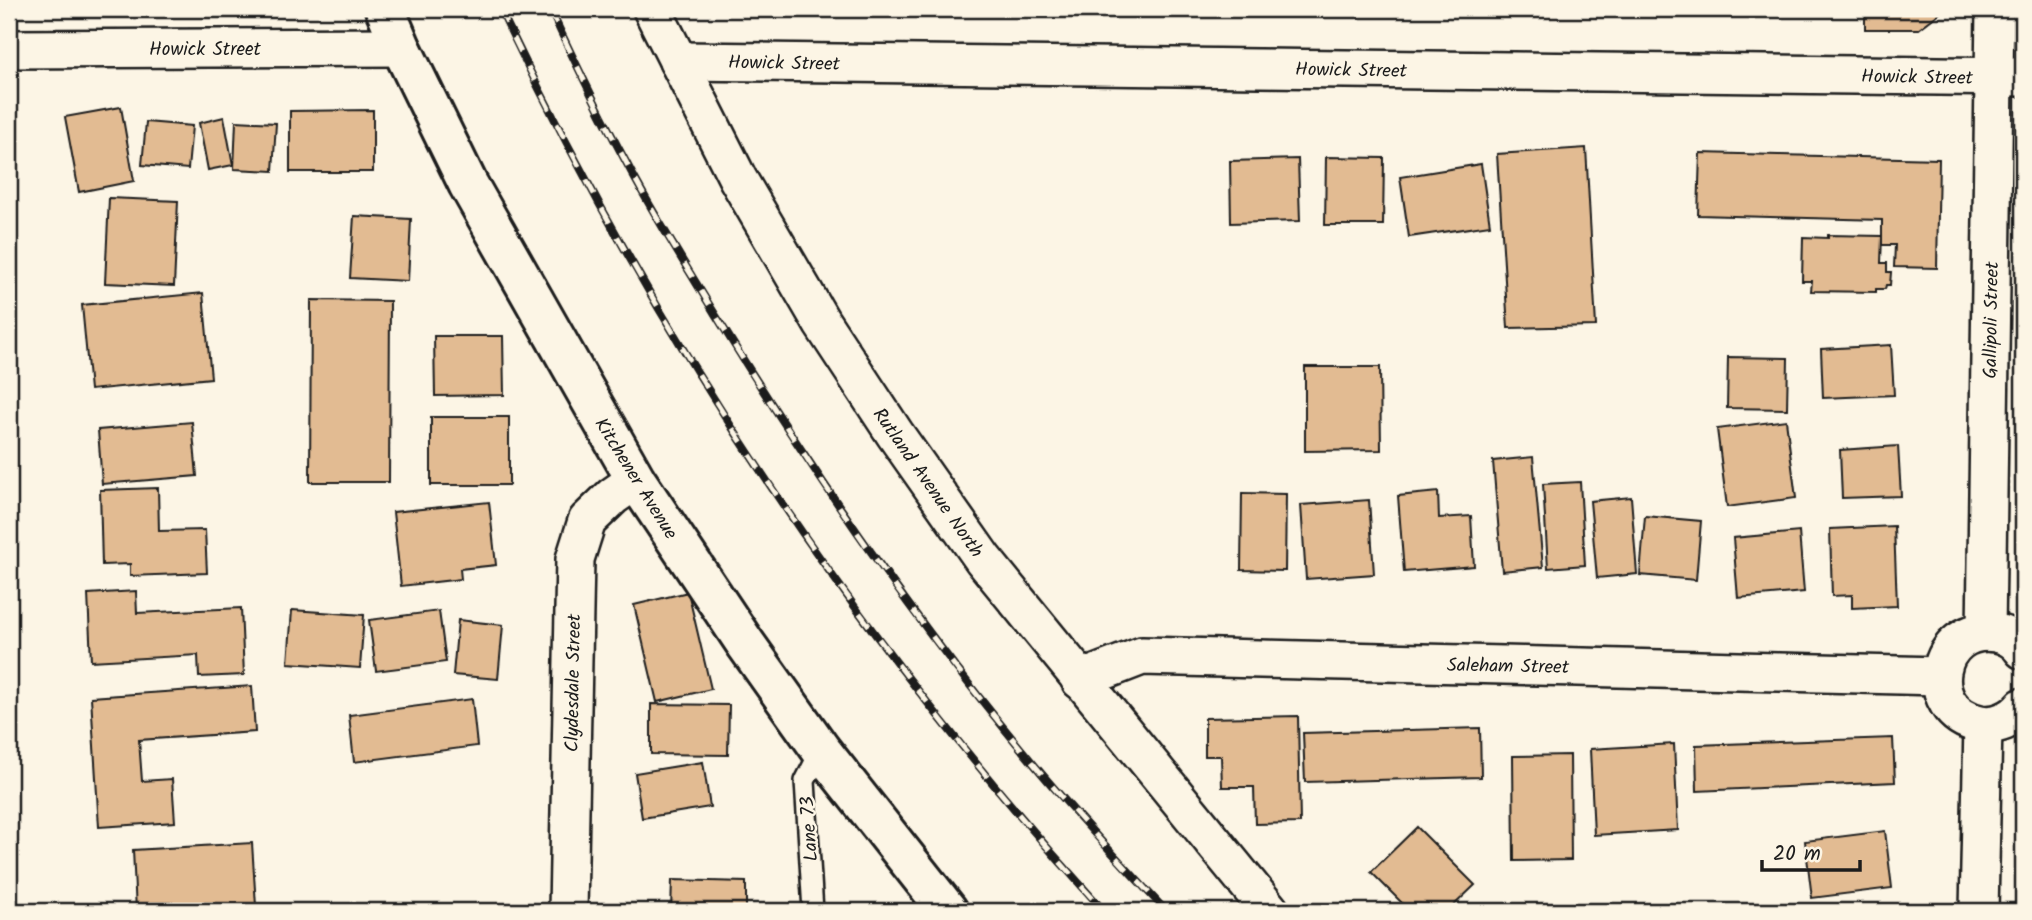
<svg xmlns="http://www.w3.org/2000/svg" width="2032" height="920" font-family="Kalam,sans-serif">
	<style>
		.building { fill: #e2bb92; stroke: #1c1c1c; stroke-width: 2 }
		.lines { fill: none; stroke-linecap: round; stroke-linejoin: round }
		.lane-casing { stroke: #1c1c1c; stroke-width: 24 }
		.street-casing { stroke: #1c1c1c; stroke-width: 42 }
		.secondary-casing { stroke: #1c1c1c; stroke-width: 44 }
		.lane { stroke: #fcf5e5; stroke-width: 19 }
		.street { stroke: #fcf5e5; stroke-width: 37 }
		.secondary { stroke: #fcf5e5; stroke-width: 38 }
		.rail-casing { stroke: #1c1c1c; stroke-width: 8 }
		.rail { stroke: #fcf5e5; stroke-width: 5; stroke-dasharray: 16; stroke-linecap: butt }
		.labels { text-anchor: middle; stroke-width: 5; stroke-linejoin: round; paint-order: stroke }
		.street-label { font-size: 19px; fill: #1c1c1c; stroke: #fcf5e5 }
	</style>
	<rect width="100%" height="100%" fill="#fcf5e5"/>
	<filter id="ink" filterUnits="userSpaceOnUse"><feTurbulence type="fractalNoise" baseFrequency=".0143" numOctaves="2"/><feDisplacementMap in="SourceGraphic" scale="14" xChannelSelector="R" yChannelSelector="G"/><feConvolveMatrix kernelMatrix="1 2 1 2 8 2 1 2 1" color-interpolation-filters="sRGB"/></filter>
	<g filter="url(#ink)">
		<g class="building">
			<path d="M1865,9H1945L1919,29H1865Z"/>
			<path d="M121,107L134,181L79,192L65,117Z"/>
			<path d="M373,110V172H290V111Z"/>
			<path d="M224,117L233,165L208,170L199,123Z"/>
			<path d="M236,121L276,123L273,171L234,169Z"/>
			<path d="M146,122L192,126L188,169L142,165Z"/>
			<path d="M1586,148L1596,326L1508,328L1497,154Z"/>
			<path d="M1700,153L1939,159L1937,268L1894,267L1895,245H1882V220L1698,215Z"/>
			<path d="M1326,157L1384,158L1383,225H1325Z"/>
			<path d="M1298,159L1300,221L1231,223L1230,161Z"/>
			<path d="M1481,164L1490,225L1409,237L1400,177Z"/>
			<path d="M109,198L178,201L174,286L105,283Z"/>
			<path d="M354,216L411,219L408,281L350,278Z"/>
			<path d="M1828,235L1882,236L1881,263H1887V272H1891L1890,285H1886L1885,289H1876V292L1811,291L1812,281H1802L1803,237L1828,238Z"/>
			<path d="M203,293L211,378L90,390L82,305Z"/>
			<path d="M311,300L390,301L389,482H310Z"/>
			<path d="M434,336H503L504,395L435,396Z"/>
			<path d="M1891,345L1894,395L1823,398L1821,349Z"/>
			<path d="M1728,357L1788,358L1787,409L1727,408Z"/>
			<path d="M1305,367H1380L1381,450L1305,451Z"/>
			<rect x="431" y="417" width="78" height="68"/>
			<path d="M1786,420L1796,498L1727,507L1717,429Z"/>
			<path d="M192,422L197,476L102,484L98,430Z"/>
			<path d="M1898,446L1901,496L1842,498L1840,450Z"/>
			<path d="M1533,457L1543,567L1502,571L1493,461Z"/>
			<path d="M1580,482L1585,565L1548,568L1543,484Z"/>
			<path d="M158,488L159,531L205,530L207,573L130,576V564L102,565L100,490Z"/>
			<path d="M1438,492L1439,518L1471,516L1474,566L1404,572L1398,496Z"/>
			<path d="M1242,493L1286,494L1285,571L1241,570Z"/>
			<path d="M1631,497L1637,574L1597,578L1590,501Z"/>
			<path d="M1369,500L1374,574L1306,579L1301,505Z"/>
			<path d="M489,502L496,565L460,569L461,579L401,586L393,512Z"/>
			<path d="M1645,516L1701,521L1696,580L1640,575Z"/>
			<path d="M1894,526L1897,606L1852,608V595L1832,596L1830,529Z"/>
			<path d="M1799,532L1804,592L1738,598L1733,538Z"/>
			<path d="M136,591L137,613L241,608L244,675L199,677L198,655L91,661L88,594Z"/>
			<path d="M688,592L711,689L657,702L634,605Z"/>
			<path d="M292,610L364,615L360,668L288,663Z"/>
			<path d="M439,611L446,662L376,671L369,620Z"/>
			<path d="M458,620L503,625L498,679L453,675Z"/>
			<path d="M252,686L255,732L139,740L142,781L172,779L175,822L99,827L91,697Z"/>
			<path d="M472,699L477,746L354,762L349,715Z"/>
			<path d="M651,704L729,705L728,755L651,754Z"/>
			<path d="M1298,716L1300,823L1255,824L1254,787H1222L1221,756H1205V718Z"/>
			<path d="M1480,728L1481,777L1305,782L1303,733Z"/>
			<path d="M1893,738L1895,782L1697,791L1696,745Z"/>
			<path d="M1674,744L1678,830L1594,835L1590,749Z"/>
			<path d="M1570,755L1571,860L1514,861L1513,756Z"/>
			<path d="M703,762L710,807L642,818L635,773Z"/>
			<path d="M1417,827L1475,885L1448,911H1410L1371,872Z"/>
			<path d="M1885,831L1892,888L1812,898L1805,841Z"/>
			<path d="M252,843L256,906L136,911L133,850Z"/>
			<path d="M672,880L746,882V911H671Z"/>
		</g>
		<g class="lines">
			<defs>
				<path id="lane" d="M813,911L805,781L821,750"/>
				<g id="street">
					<path d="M652,9L738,179L822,323L895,434L983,559L1270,911"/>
					<path d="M9,49L401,47"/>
					<path d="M678,61L2023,77"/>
					<path d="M1986,632L1995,9"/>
					<path d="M2023,650C2017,641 2006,635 1996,633C1935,623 1919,712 1980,724C1996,727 2014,719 2023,707"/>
					<path d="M1080,680L1142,656L1940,676"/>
					<path d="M568,911L575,559L587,521L613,496L636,480"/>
					<path d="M1979,911L1983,725"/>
				</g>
				<path id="secondary" d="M385,9L401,47L468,184L636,480L745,643L821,750L948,911"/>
			</defs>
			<use href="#lane" class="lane-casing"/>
			<use href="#street" class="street-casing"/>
			<use href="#secondary" class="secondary-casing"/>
			<use href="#lane" class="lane"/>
			<use href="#street" class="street"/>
			<use href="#secondary" class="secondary"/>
			<defs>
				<g id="rail">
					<path d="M500,9C656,338 858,642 1104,911"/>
					<path d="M550,9C574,60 599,112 626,162C653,214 685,264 715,314C812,472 917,626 1037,768C1078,817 1122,864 1166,911"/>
				</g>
			</defs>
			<use href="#rail" class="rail-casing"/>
			<use href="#rail" class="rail"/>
		</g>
	</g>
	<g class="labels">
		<g class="street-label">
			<text x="205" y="55">Howick Street</text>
			<text transform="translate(784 62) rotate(1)" y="7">Howick Street</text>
			<text transform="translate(1351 69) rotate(1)" y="7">Howick Street</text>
			<text transform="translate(1917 76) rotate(1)" y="7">Howick Street</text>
			<text transform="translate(1990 320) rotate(-89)" y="7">Gallipoli Street</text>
			<text transform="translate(637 478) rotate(58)" y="7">Kitchener Avenue</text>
			<text transform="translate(929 482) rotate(55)" y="7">Rutland Avenue North</text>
			<text transform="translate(1508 665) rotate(1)" y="7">Saleham Street</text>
			<text transform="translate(572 683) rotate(-89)" y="7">Clydesdale Street</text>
			<text transform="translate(808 829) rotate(-94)" y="7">Lane 73</text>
		</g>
	</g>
	<rect width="2032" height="920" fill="none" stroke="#fcf5e5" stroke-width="35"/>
	<rect x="18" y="18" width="1997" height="885" fill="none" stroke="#1c1c1c" stroke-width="2.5" filter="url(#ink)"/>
	<path d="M1762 860v10h98v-10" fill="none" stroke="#1c1c1c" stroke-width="3.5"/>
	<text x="1773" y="860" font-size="21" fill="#1c1c1c" stroke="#fcf5e5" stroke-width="5" paint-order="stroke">20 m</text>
</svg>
